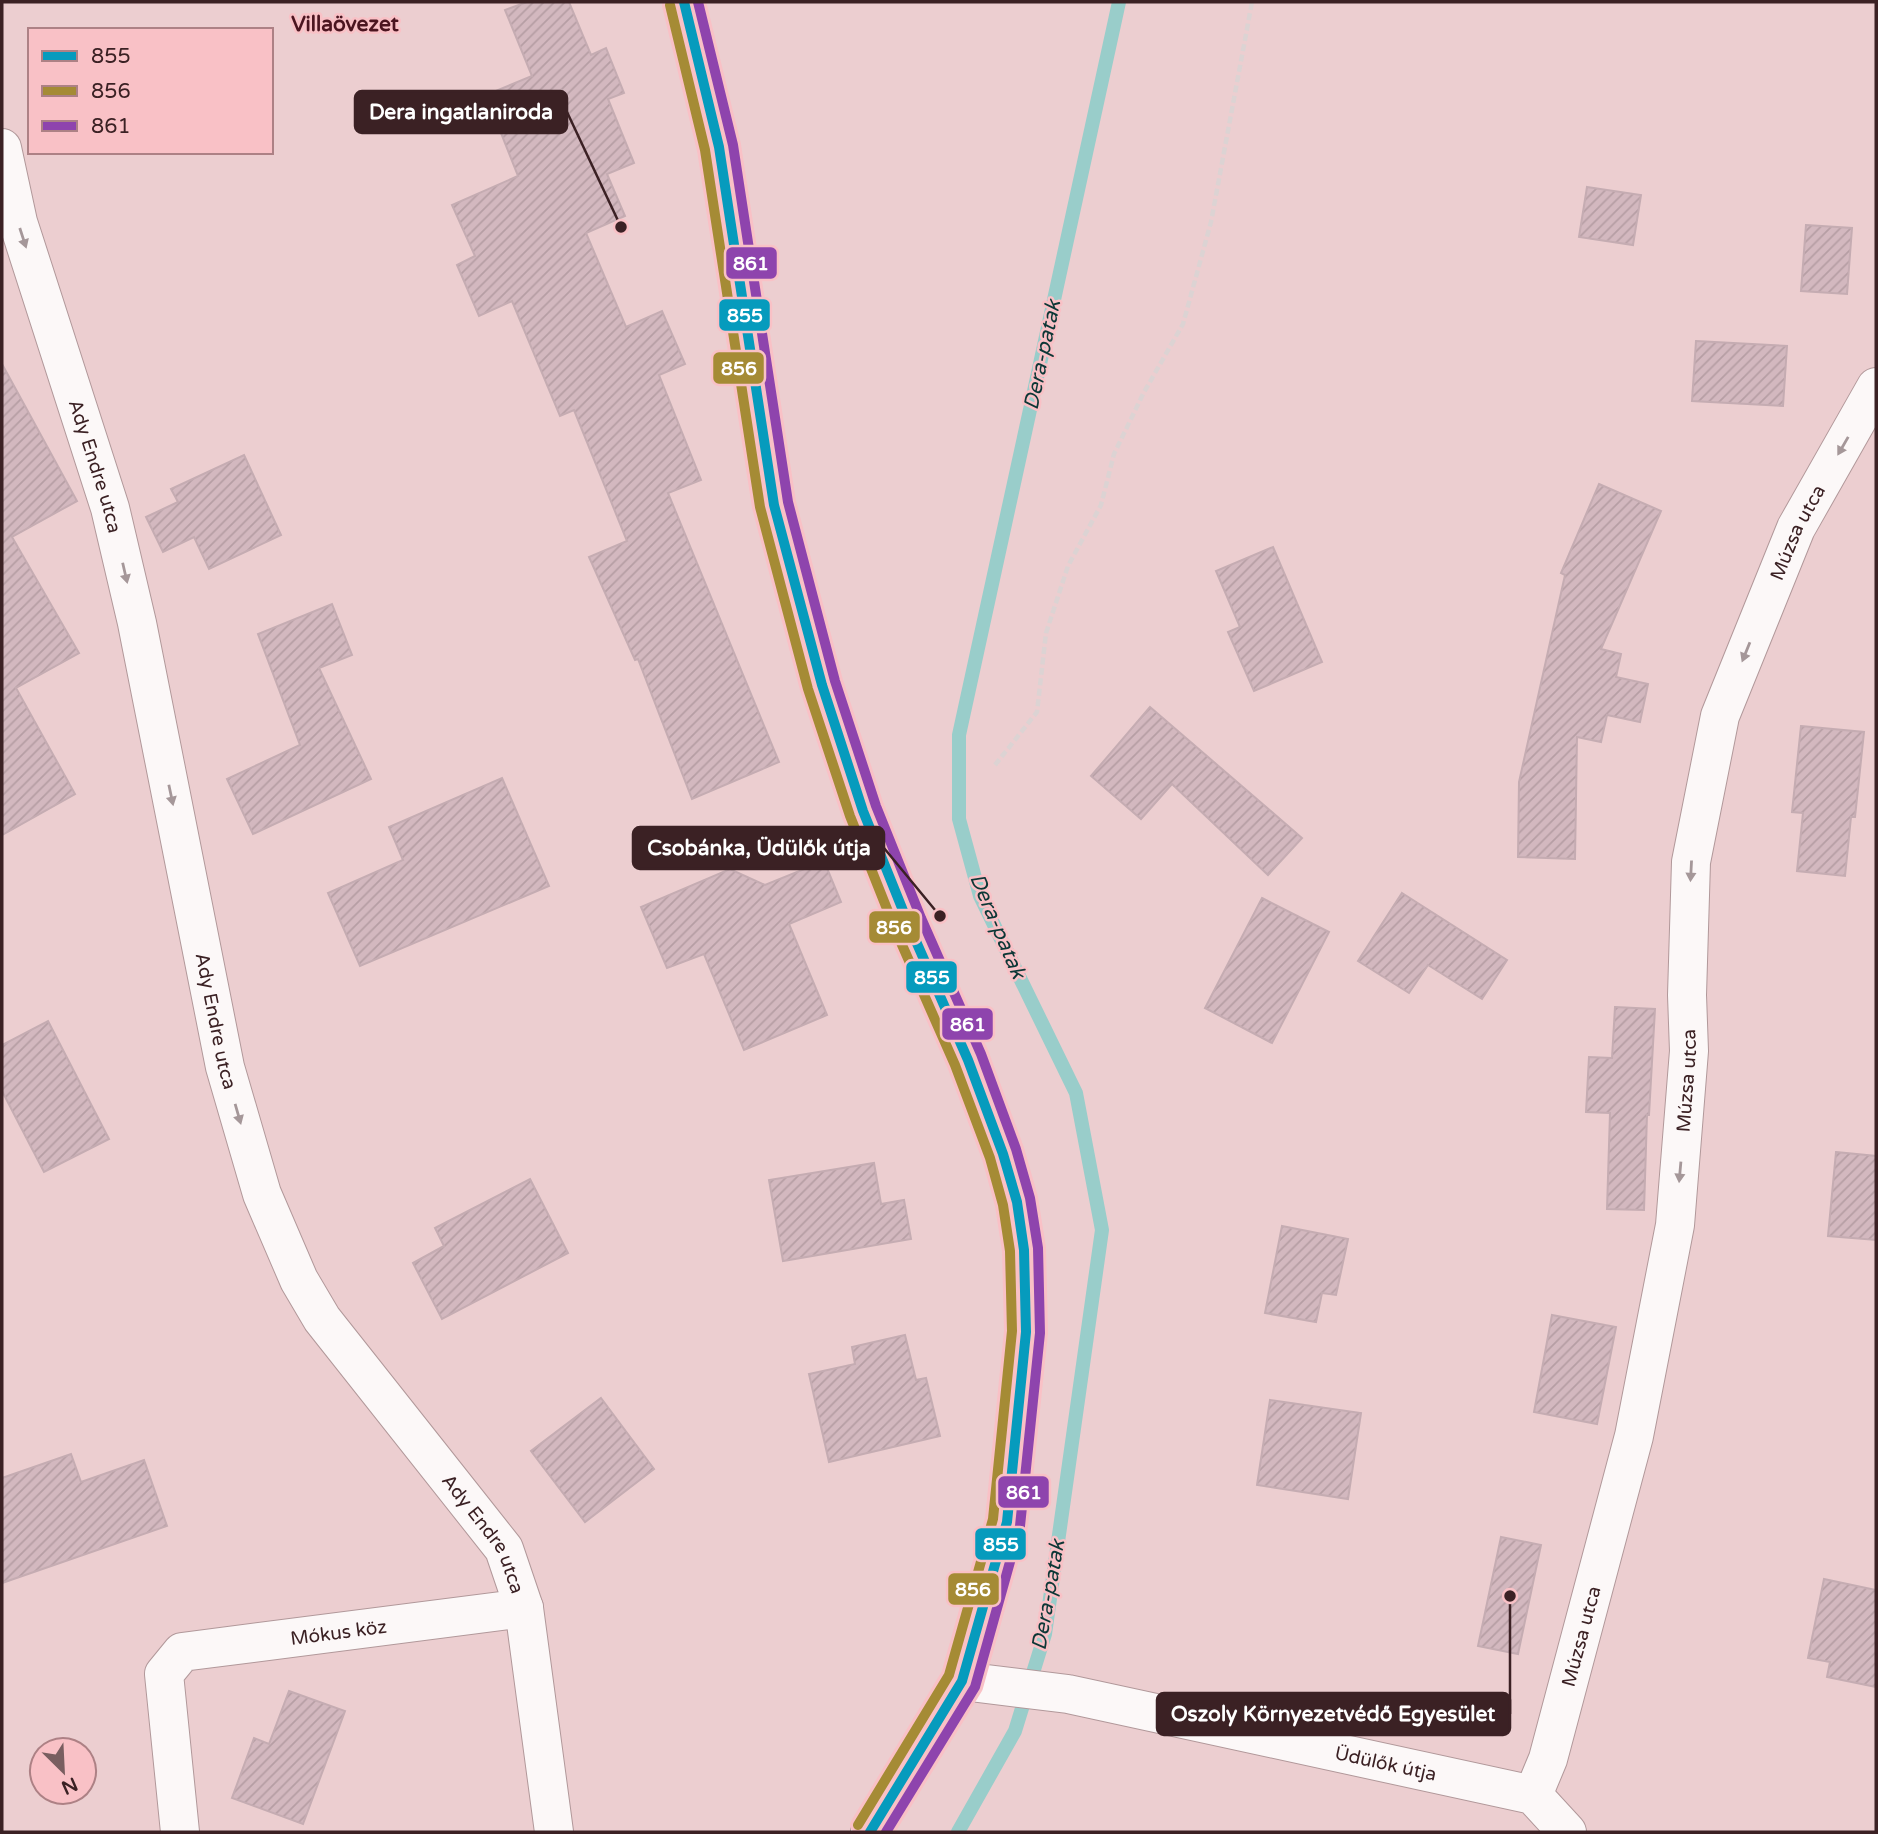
<svg xmlns="http://www.w3.org/2000/svg" width="1878" height="1834" font-family="'Varela Round',sans-serif">
	<style>
		.lines { fill: none; stroke-linecap: round; stroke-linejoin: round }
		.stream { stroke: #99cdca; stroke-width: 14 }
		.building { fill: url(#building-hatch); stroke: #c5acb2; stroke-width: 2 }
		.minor-casing { stroke: #b1989a; stroke-width: 40 }
		.major-casing { stroke: #b1989a; stroke-width: 40 }
		.path { stroke: #dcd3d3; stroke-width: 4.5; stroke-dasharray: 7 3.5; stroke-linecap: butt }
		.minor { stroke: #fcf8f8; stroke-width: 38 }
		.major { stroke: #fcf8f8; stroke-width: 38 }
		.bus-1-casing { stroke: #f9c1c6; stroke-width: 16 }
		.bus-2-casing { stroke: #f9c1c6; stroke-width: 16 }
		.bus-3-casing { stroke: #f9c1c6; stroke-width: 16 }
		.bus-1 { stroke: #069bbd; stroke-width: 10 }
		.bus-2 { stroke: #a58b35; stroke-width: 10 }
		.bus-3 { stroke: #8e44ad; stroke-width: 10 }
		.oneway { fill: #a59799 }
		.labels { text-anchor: middle; stroke-width: 5; stroke-linejoin: round; paint-order: stroke }
		.street-label { font-size: 19px; fill: #3b2124; stroke: #f9c1c6 }
		.neighbourhood-label { font-size: 21px; font-weight: bold; fill: #4b1520; stroke: #f9c1c6 }
		.water-label { font-size: 21px; font-style: italic; fill: #0c3736; stroke: #f9c1c6 }
		.leader { fill: none; stroke: #3b2124; stroke-width: 2.5 }
		.callout-dot { fill: #3b2124; stroke: #f9c1c6; stroke-width: 2.5 }
		.callout { fill: #3b2124; stroke: #3b2124; stroke-width: 2.5 }
		.callout-label { font-size: 21px; text-anchor: middle; font-weight: bold; fill: #fff }
		.line-badge { stroke: #f9c1c6; stroke-width: 2.5 }
		.badge-label { font-size: 19px; text-anchor: middle; font-weight: bold; fill: #fff }
	</style>
	<defs>
		<pattern id="building-hatch" width="6" height="6" patternUnits="userSpaceOnUse" patternTransform="scale(1.75)"><rect width="6" height="6" fill="#d3b8bf"/><path d="M-1 1l2-2M0 6l6-6M5 7l2-2" fill="none" stroke="#b69ea4"/></pattern>
	</defs>
	<rect width="100%" height="100%" fill="#ecced0"/>
	<g class="lines">
		<path class="stream" d="M958,1832L1015,1731L1045,1634L1102,1230L1076,1093L980,896L959,819V735L1119,2"/>
	</g>
	<g class="building">
		<path d="M527,2H569L591,55L606,48L624,93L608,99L634,163L607,174L625,216L586,233L626,327L662,311L685,364L659,375L701,480L668,493L779,762L692,799L638,659L635,660L589,557L627,541L574,410L560,416L512,301L479,316L457,265L475,256L452,205L518,176L486,95L532,76L505,10Z"/>
		<path d="M1587,187L1641,195L1633,245L1579,237Z"/>
		<path d="M1806,225L1852,228L1847,294L1801,291Z"/>
		<path d="M1696,341L1787,346L1783,406L1692,401Z"/>
		<path d="M2,364L77,501L12,537L79,653L16,688L75,794L2,835Z"/>
		<path d="M244,455L281,535L209,569L194,537L163,552L146,517L178,502L171,489Z"/>
		<path d="M1599,484L1661,511L1601,649L1621,654L1616,677L1648,684L1640,722L1607,715L1601,742L1577,737L1575,859L1518,857L1519,782L1565,575L1561,573Z"/>
		<path d="M1273,547L1322,662L1254,691L1228,632L1240,627L1216,571Z"/>
		<path d="M332,604L352,655L319,668L371,779L253,834L227,779L300,745L258,634Z"/>
		<path d="M1150,707L1302,838L1268,875L1172,784L1141,819L1091,776Z"/>
		<path d="M1801,726L1864,732L1855,817H1851L1845,876L1797,871L1803,813L1792,812Z"/>
		<path d="M502,778L549,886L360,966L328,893L403,860L389,827Z"/>
		<path d="M824,861L841,902L789,924L827,1015L744,1050L704,954L667,968L641,907L730,869L765,885Z"/>
		<path d="M1402,893L1507,960L1482,999L1428,965L1409,993L1358,961Z"/>
		<path d="M1262,898L1329,932L1272,1043L1205,1008Z"/>
		<path d="M1615,1007L1655,1009L1649,1115H1647L1644,1210L1607,1209L1610,1113L1586,1112L1589,1057L1612,1058Z"/>
		<path d="M48,1021L109,1139L44,1172L2,1091V1045Z"/>
		<path d="M1836,1152L1876,1156V1240L1828,1236Z"/>
		<path d="M874,1163L881,1204L904,1200L911,1239L783,1261L769,1180Z"/>
		<path d="M530,1179L568,1253L442,1319L413,1263L444,1246L435,1228Z"/>
		<path d="M1282,1226L1348,1239L1336,1295L1322,1293L1316,1322L1265,1313Z"/>
		<path d="M1552,1315L1616,1327L1597,1424L1534,1412Z"/>
		<path d="M905,1335L916,1380L926,1378L940,1436L829,1462L809,1374L855,1364L852,1347Z"/>
		<path d="M601,1398L654,1469L585,1522L531,1451Z"/>
		<path d="M1270,1400L1361,1413L1348,1499L1257,1485Z"/>
		<path d="M71,1454L81,1482L144,1460L167,1526L2,1583V1478Z"/>
		<path d="M1501,1537L1541,1545L1518,1654L1478,1646Z"/>
		<path d="M1824,1579L1876,1590V1687L1827,1677L1830,1662L1808,1658Z"/>
		<path d="M289,1691L345,1711L303,1824L232,1798L254,1738L269,1744Z"/>
	</g>
	<g class="lines">
		<defs>
			<g id="minor">
				<path id="s1" d="M2,148L18,222L110,508L137,623L225,1067L262,1194L299,1280L322,1319L504,1549L524,1608L554,1832"/>
				<path id="s2" d="M962,1681L1068,1694L1533,1795L1567,1832"/>
				<path id="s3" d="M1533,1795L1548,1759L1634,1436L1675,1225L1689,1051L1687,995L1691,862L1720,716L1796,528L1876,387"/>
				<path id="s4" d="M180,1832L164,1674L182,1652L524,1608"/>
			</g>
			<path id="major" d="M684,2L719,147L774,505L822,685L863,811L908,923L968,1060L1003,1154L1017,1202L1024,1250L1026,1332L1007,1522L962,1681L870,1832"/>
		</defs>
		<use href="#minor" class="minor-casing"/>
		<use href="#major" class="major-casing"/>
		<path class="path" d="M995,765L1037,712L1046,633L1068,566L1101,505L1114,454L1143,394L1183,324L1211,222L1252,2"/>
		<use href="#minor" class="minor"/>
		<use href="#major" class="major"/>
		<defs>
			<path id="bus-1" d="M684,2L719,147L774,505L822,685L863,811L908,923L968,1060L1003,1154L1017,1202L1024,1250L1026,1332L1007,1522L962,1681L870,1832"/>
			<path id="bus-2" d="M670,5L705,150L760,507L808,689L850,816L895,929L955,1065L990,1158L1003,1205L1010,1251L1012,1331L993,1519L949,1675L858,1825"/>
			<path id="bus-3" d="M698,2L733,145L788,502L835,681L876,806L921,918L981,1054L1016,1149L1030,1198L1038,1248L1040,1333L1020,1526L975,1687L886,1832"/>
		</defs>
		<use href="#bus-1" class="bus-1-casing"/>
		<use href="#bus-2" class="bus-2-casing"/>
		<use href="#bus-3" class="bus-3-casing"/>
		<use href="#bus-1" class="bus-1"/>
		<use href="#bus-2" class="bus-2"/>
		<use href="#bus-3" class="bus-3"/>
	</g>
	<defs><path id="oneway-solid" d="M-6-.8H1V-3.2L6.5 0L1 3.2V.8H-6Z" transform="scale(1.75)"/></defs>
	<g class="oneway">
		<use href="#oneway-solid" transform="translate(23 238) rotate(72)"/>
		<use href="#oneway-solid" transform="translate(1843 446) rotate(120)"/>
		<use href="#oneway-solid" transform="translate(125 573) rotate(77)"/>
		<use href="#oneway-solid" transform="translate(1746 652) rotate(112)"/>
		<use href="#oneway-solid" transform="translate(171 795) rotate(78)"/>
		<use href="#oneway-solid" transform="translate(1691 871) rotate(93)"/>
		<use href="#oneway-solid" transform="translate(238 1114) rotate(74)"/>
		<use href="#oneway-solid" transform="translate(1680 1172) rotate(95)"/>
	</g>
	<g class="labels">
		<g class="street-label">
			<text dy="7" stroke="none"><textPath href="#s1" startOffset="332">Ady Endre utca</textPath></text>
			<text dy="7" stroke="none"><textPath href="#s3" startOffset="1300">Múzsa utca</textPath></text>
			<text dy="7" stroke="none"><textPath href="#s1" startOffset="900">Ady Endre utca</textPath></text>
			<text dy="7" stroke="none"><textPath href="#s3" startOffset="733">Múzsa utca</textPath></text>
			<text dy="7" stroke="none"><textPath href="#s1" startOffset="1488">Ady Endre utca</textPath></text>
			<text dy="7" stroke="none"><textPath href="#s4" startOffset="345">Mókus köz</textPath></text>
			<text dy="7" stroke="none"><textPath href="#s3" startOffset="166">Múzsa utca</textPath></text>
			<text dy="7" stroke="none"><textPath href="#s2" startOffset="432">Üdülők útja</textPath></text>
		</g>
		<g class="neighbourhood-label">
			<text x="345" y="31">Villaövezet</text>
		</g>
		<g class="water-label">
			<text transform="translate(1042 355) rotate(-78)" y="7">Dera-patak</text>
			<text transform="translate(998 926) rotate(67)" y="7">Dera-patak</text>
			<text transform="translate(1048 1595) rotate(-80)" y="7">Dera-patak</text>
		</g>
	</g>
	<path class="leader" d="M621 227L567 112M940 916L884 848M1510 1596L1510 1714"/>
	<g class="callout-dot">
		<circle cx="621" cy="227" r="7"/>
		<circle cx="940" cy="916" r="7"/>
		<circle cx="1510" cy="1596" r="7"/>
	</g>
	<g class="callout">
		<rect x="355" y="91" width="212" height="42" rx="7"/>
		<rect x="633" y="827" width="251" height="42" rx="7"/>
		<rect x="1157" y="1693" width="353" height="42" rx="7"/>
	</g>
	<g class="callout-label">
		<text x="461" y="119">Dera ingatlaniroda</text>
		<text x="759" y="855">Csobánka, Üdülők útja</text>
		<text x="1333" y="1721">Oszoly Környezetvédő Egyesület</text>
	</g>
	<g class="line-badge">
		<rect x="725" y="246" width="53" height="34" rx="7" fill="#8e44ad"/>
		<rect x="718" y="298" width="53" height="34" rx="7" fill="#069bbd"/>
		<rect x="712" y="351" width="53" height="34" rx="7" fill="#a58b35"/>
		<rect x="868" y="910" width="53" height="34" rx="7" fill="#a58b35"/>
		<rect x="905" y="960" width="53" height="34" rx="7" fill="#069bbd"/>
		<rect x="941" y="1007" width="53" height="34" rx="7" fill="#8e44ad"/>
		<rect x="997" y="1475" width="53" height="34" rx="7" fill="#8e44ad"/>
		<rect x="974" y="1527" width="53" height="34" rx="7" fill="#069bbd"/>
		<rect x="947" y="1572" width="53" height="34" rx="7" fill="#a58b35"/>
	</g>
	<g class="badge-label">
		<text x="751" y="270">861</text>
		<text x="745" y="322">855</text>
		<text x="739" y="375">856</text>
		<text x="894" y="934">856</text>
		<text x="932" y="984">855</text>
		<text x="968" y="1031">861</text>
		<text x="1024" y="1499">861</text>
		<text x="1001" y="1551">855</text>
		<text x="973" y="1596">856</text>
	</g>
	<rect width="1878" height="1834" fill="none" stroke="#3b2124" stroke-width="7"/>
	<rect x="28" y="28" width="245" height="126" fill="#f9c1c6" stroke="#ad8185" stroke-width="2"/>
	<rect x="42" y="51" width="35" height="10" fill="#069bbd" stroke="#ad8185" stroke-width="2"/>
	<text x="91" y="63" font-size="21" fill="#3b2124">855</text>
	<rect x="42" y="86" width="35" height="10" fill="#a58b35" stroke="#ad8185" stroke-width="2"/>
	<text x="91" y="98" font-size="21" fill="#3b2124">856</text>
	<rect x="42" y="121" width="35" height="10" fill="#8e44ad" stroke="#ad8185" stroke-width="2"/>
	<text x="91" y="133" font-size="21" fill="#3b2124">861</text>
	<g transform="translate(63 1771) rotate(156)"><circle r="33" fill="#f9c1c6" stroke="#ad8185" stroke-width="2"/>
	<path d="M0-5L12 26L0 18L-12 26Z" fill="#795e60"/>
	<text y="-10" font-size="19" font-weight="bold" text-anchor="middle" fill="#3b2124">N</text>
	</g>
</svg>
